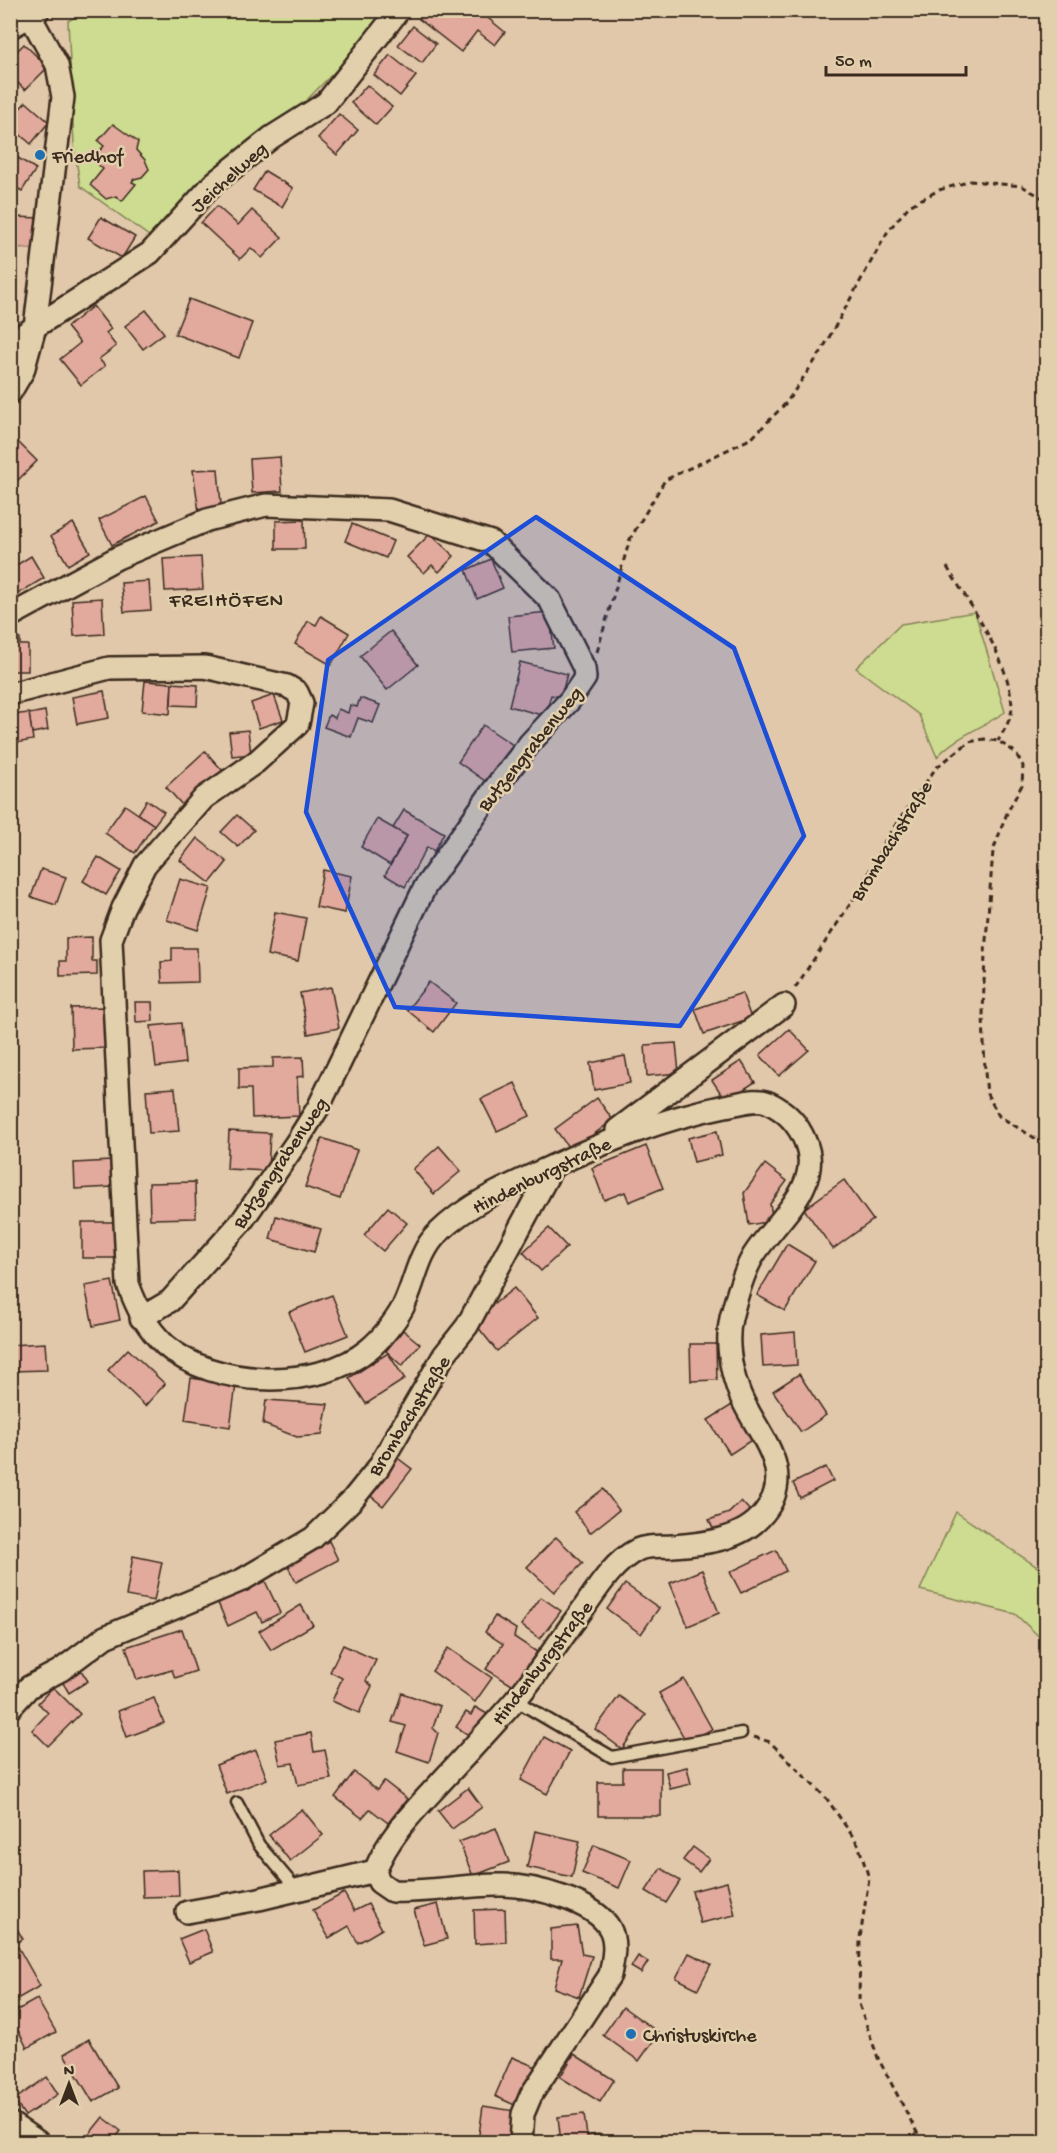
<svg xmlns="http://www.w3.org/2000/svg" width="1057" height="2153" font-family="'Gochi Hand',sans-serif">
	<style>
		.green { fill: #cddc90; stroke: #848357; stroke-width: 1.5 }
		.building { fill: #e2a99d; stroke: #3b2a1e; stroke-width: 1.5 }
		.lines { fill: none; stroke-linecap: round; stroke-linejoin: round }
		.service-casing { stroke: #3b2a1e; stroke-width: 15 }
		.minor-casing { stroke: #3b2a1e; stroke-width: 26 }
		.tertiary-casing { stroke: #3b2a1e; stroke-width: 32 }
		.path { stroke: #3b2a1e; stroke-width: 3; stroke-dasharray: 6 4.5; stroke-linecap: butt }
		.service { stroke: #e2d0ad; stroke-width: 10 }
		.minor { stroke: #e2d0ad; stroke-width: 21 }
		.tertiary { stroke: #e2d0ad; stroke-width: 27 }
		.marked { fill: #1d4ed8; fill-opacity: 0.2; stroke: #1d4ed8; stroke-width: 4.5; stroke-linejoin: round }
		.poi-dot { fill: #1f6fb2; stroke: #e2d0ad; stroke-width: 2 }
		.labels { text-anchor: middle; stroke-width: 5; stroke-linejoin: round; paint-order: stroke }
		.poi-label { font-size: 20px; fill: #3b2a1e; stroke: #e2d0ad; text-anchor: start }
		.street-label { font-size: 20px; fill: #3b2a1e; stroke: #e2d0ad }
		.neighbourhood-label { font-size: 21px; letter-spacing: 1.5px; fill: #3b2a1e; stroke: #e2d0ad }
	</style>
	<rect width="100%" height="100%" fill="#e2c8aa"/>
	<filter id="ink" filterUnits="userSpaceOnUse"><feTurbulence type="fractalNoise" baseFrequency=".0167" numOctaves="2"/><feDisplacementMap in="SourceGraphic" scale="12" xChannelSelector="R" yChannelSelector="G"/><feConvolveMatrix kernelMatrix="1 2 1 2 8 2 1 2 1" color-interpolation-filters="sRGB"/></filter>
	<g filter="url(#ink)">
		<g class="green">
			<path d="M87,10L386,11L346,60L292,115L222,164L149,236L80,186L74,144L68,21Z"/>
			<path d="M975,612L1005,712C982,728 956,736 937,757L919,715L856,668L901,624Z"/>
			<path d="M956,1512L1046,1573V1643L1015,1614L920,1590Z"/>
		</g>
		<g class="building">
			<path d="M425,10H478L505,32L495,45L477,31L461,52L419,19Z"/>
			<path d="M413,26L436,44L422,63L398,45Z"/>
			<path d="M24,44L48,67L25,90L10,75V58Z"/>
			<path d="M390,55L416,76L400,96L374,75Z"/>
			<path d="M367,85L392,107L376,125L351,103Z"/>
			<path d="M26,102L49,122L31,144L10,126V119Z"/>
			<path d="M339,114L358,130L337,155L318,138Z"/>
			<path d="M113,124L138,142L136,150L145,160L149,169L142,177L134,179L132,182L136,184L122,201L116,196L106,199L90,185L103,169L92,159L104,146L98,141Z"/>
			<path d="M10,153L36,169L22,191L10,184Z"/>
			<path d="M265,171L293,188L282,207L253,190Z"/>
			<path d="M217,206L238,225L252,210L282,237L262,258L251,248L240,259L201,223Z"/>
			<path d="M14,217L41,218L39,249L12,248Z"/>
			<path d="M101,217L135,237L122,258L88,238Z"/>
			<path d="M189,299L252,323L239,358L175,334Z"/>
			<path d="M93,306L111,329L106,333L116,346L99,359L105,366L81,385L60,359L80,343L67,327Z"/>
			<path d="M146,310L164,333L143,349L125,326Z"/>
			<path d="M15,439L37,461L12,486L10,443Z"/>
			<path d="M280,457L282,491L252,493L250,459Z"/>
			<path d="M218,469L221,505L199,512L193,470Z"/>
			<path d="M146,496L159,521L112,545L99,520Z"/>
			<path d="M304,520L305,549H276V521Z"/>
			<path d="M73,523L90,552L68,565L51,536Z"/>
			<path d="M352,524L393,541L386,558L345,541Z"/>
			<path d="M430,534L454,556L439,572L432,565L424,573L407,557Z"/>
			<path d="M31,556L44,578L11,598L10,569Z"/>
			<path d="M201,557L203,589L165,591L163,559Z"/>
			<path d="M491,559L503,588L477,599L466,570Z"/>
			<path d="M149,581L151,610L124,612L121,583Z"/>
			<path d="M102,598L104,634L74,636L72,600Z"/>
			<path d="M549,612L554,648L512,652L508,616Z"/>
			<path d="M321,616L349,633L331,665L295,644L308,621L316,625Z"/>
			<path d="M391,631L418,665L387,690L360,656Z"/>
			<path d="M10,639H20V645H28V671H10Z"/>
			<path d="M520,662L567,674L561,697L551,695L545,716L509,706Z"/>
			<path d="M145,681L172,683L170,714L142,711Z"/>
			<path d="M172,683L198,685L197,706L171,705Z"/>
			<path d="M104,691L109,718L77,724L72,697Z"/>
			<path d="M274,695L283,720L259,728L251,703Z"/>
			<path d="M360,698L380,705L373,723L358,718L351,737L324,727L329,715L335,718L338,709L348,713L350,705L357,707Z"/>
			<path d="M45,711L48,730L32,733L29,714Z"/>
			<path d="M29,713L33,740L10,744V715Z"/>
			<path d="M483,725L516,747L498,773L493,770L485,781L458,762Z"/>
			<path d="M248,730L251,754L232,756L229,732Z"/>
			<path d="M205,751L223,771L184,807L166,787Z"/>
			<path d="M147,800L164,812L154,825L138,814Z"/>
			<path d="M125,805L154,825L135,853L105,833Z"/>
			<path d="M404,810L444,833L434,851L427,847L405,887L385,875L407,836L393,828Z"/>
			<path d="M237,815L254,830L238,847L221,832Z"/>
			<path d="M377,819L407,836L390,865L361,847Z"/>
			<path d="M197,838L227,862L210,883L180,860Z"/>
			<path d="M98,857L121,871L106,895L83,881Z"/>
			<path d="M41,869L66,877L56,905L31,897Z"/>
			<path d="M323,870L352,876L345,913L316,907Z"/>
			<path d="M180,879L211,888L198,930L167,920Z"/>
			<path d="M275,912L306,918L298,961L267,955Z"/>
			<path d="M92,937V961H97V975L60,976V961H66V938Z"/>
			<path d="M172,948H197L198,982L162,983L161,962L172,961Z"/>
			<path d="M429,982L456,1003L434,1032L407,1010Z"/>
			<path d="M331,987L339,1028L308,1034L300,993Z"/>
			<path d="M742,993L751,1018L704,1034L695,1009Z"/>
			<path d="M135,1002H152L153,1021L136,1022Z"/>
			<path d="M103,1007L105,1048L72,1049L71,1008Z"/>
			<path d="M181,1023L185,1063L156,1067L151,1026Z"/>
			<path d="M789,1029L809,1050L779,1076L760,1055Z"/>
			<path d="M676,1043L679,1073L647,1076L645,1045Z"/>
			<path d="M625,1056L630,1083L594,1090L590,1063Z"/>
			<path d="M303,1057L304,1076L297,1077L299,1116L252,1118L251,1089H239V1068L273,1067V1058Z"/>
			<path d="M741,1061L755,1082L726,1101L712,1080Z"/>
			<path d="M515,1083L530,1116L497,1131L481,1099Z"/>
			<path d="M175,1088L179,1131L149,1133L146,1090Z"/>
			<path d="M597,1098L613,1120L571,1151L555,1129Z"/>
			<path d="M229,1131L270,1133L268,1171L227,1169Z"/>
			<path d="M717,1131L722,1155L694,1162L688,1138Z"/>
			<path d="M322,1138L357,1150L340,1199L305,1187Z"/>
			<path d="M439,1146L461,1171L434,1194L413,1169Z"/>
			<path d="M646,1146L663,1188L629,1202L625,1192L604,1200L592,1168Z"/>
			<path d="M111,1161L113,1187L75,1189L74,1163Z"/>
			<path d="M765,1164L787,1181L770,1204L773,1221L749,1225L744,1193Z"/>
			<path d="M844,1180L873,1220L833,1249L804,1209Z"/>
			<path d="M195,1182L196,1218L150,1219L149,1183Z"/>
			<path d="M388,1207L407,1223L383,1251L364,1235Z"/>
			<path d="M276,1216L321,1229L314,1252L270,1239Z"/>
			<rect x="82" y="1222" width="33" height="36"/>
			<path d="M549,1228L567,1247L541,1271L523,1252Z"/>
			<path d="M787,1244L815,1261L785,1311L757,1295Z"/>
			<path d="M112,1281L120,1320L93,1326L85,1286Z"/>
			<path d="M514,1288L538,1318L497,1351L473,1321Z"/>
			<path d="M332,1295L348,1335L305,1352L289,1312Z"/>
			<path d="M403,1330L420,1344L402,1366L386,1351Z"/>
			<path d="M795,1332L797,1365L763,1367L761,1335Z"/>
			<path d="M45,1343L47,1370L11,1371L10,1345Z"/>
			<path d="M690,1344H716L717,1380L691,1381Z"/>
			<path d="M128,1349L165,1384L145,1406L108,1370Z"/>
			<path d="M388,1353L405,1379L366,1404L349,1378Z"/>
			<path d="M799,1374L826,1415L801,1432L773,1391Z"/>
			<path d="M191,1378L236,1385L230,1427L185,1420Z"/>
			<path d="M266,1400L328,1404L322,1435L297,1437L263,1424Z"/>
			<path d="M732,1405L753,1439L730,1454L708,1420Z"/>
			<path d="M395,1456L412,1469L383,1506L367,1493Z"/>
			<path d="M826,1467L833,1481L800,1498L793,1483Z"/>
			<path d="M603,1489L619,1510L590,1533L574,1512Z"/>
			<path d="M741,1501L752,1513L716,1534L709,1520L729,1513Z"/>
			<path d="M556,1537L583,1563L554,1592L527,1567Z"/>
			<path d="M329,1541L338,1560L296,1582L286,1563Z"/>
			<path d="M776,1550L786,1571L741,1593L730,1572Z"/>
			<path d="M133,1556L162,1562L154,1601L126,1596Z"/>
			<path d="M702,1570L719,1613L688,1626L670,1583Z"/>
			<path d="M265,1581L280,1613L262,1622L257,1612L228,1626L218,1603Z"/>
			<path d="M625,1584L659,1608L641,1634L607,1609Z"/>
			<path d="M541,1597L561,1611L540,1639L521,1625Z"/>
			<path d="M301,1605L313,1625L271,1650L259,1631Z"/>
			<path d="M495,1616L516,1629L514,1637L537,1652L515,1687L486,1669L503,1644L485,1632Z"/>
			<path d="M182,1629L196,1671L175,1678L172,1670L137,1680L126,1647Z"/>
			<path d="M343,1645L376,1660L366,1681L372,1686L359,1713L332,1701L342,1678L330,1672Z"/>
			<path d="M448,1648L492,1678L475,1702L432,1671Z"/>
			<path d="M79,1667L88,1681L69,1693L60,1678Z"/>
			<path d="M684,1679L712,1729L687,1743L659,1693Z"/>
			<path d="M53,1687L80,1714L48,1746L32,1730L48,1713L38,1703Z"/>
			<path d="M402,1693L440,1706L433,1728L438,1733L429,1762L397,1751L406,1726L392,1722Z"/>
			<path d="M619,1696L646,1715L622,1749L595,1729Z"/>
			<path d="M154,1698L164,1723L127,1737L118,1711Z"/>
			<path d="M475,1707L489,1715L475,1739L456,1727L466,1712L471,1715Z"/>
			<path d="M311,1733L314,1752L325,1750L331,1779L298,1785L293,1763L280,1765L275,1740Z"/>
			<path d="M544,1737L570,1751L547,1794L521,1780Z"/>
			<path d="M256,1750L267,1779L227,1794L216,1765Z"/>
			<path d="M687,1767L691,1784L670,1789L666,1772Z"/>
			<path d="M623,1768H661V1816H598V1782H623Z"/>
			<path d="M354,1772L377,1790L384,1781L407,1799L388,1823L370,1809L362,1818L335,1797Z"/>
			<path d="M468,1788L482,1807L452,1829L438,1811Z"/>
			<path d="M302,1809L323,1835L290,1861L269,1835Z"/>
			<path d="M496,1828L509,1862L473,1876L459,1842Z"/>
			<path d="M535,1831L580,1841L572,1877L527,1867Z"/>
			<path d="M594,1845L631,1860L619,1888L582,1873Z"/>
			<path d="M693,1847L709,1859L699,1872L683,1860Z"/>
			<path d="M661,1868L680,1881L666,1903L646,1891Z"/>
			<path d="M178,1870L179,1896L143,1897L142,1871Z"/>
			<path d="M727,1882L735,1915L700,1923L692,1891Z"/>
			<path d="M344,1893L354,1911L368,1904L382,1929L358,1943L349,1926L329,1938L313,1910Z"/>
			<path d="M438,1904L447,1939L424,1945L414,1910Z"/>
			<path d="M505,1909L506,1942L475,1944L474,1910Z"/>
			<path d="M10,1917L23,1939L10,1946Z"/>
			<path d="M577,1926L582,1954L592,1956L579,1997L554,1988L562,1959H551V1929Z"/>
			<path d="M204,1929L213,1952L189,1962L179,1939Z"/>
			<path d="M18,1947L40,1986L10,2003V1951Z"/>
			<path d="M689,1953L711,1964L698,1989L676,1978Z"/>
			<path d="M638,1956L648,1962L641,1973L631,1967Z"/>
			<path d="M37,1999L56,2032L27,2048L10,2014Z"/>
			<path d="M623,2007L659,2033L639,2061L603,2035Z"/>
			<path d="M89,2039L118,2088L93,2102L64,2054Z"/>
			<path d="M574,2054L614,2080L600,2102L560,2077Z"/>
			<path d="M512,2057L536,2067L519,2107L495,2096Z"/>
			<path d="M47,2077L58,2094L25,2116L14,2100Z"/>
			<path d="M483,2106L515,2111L510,2142H478Z"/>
			<path d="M584,2114L587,2136L599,2134L600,2142H561L558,2117Z"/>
			<path d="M103,2117L121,2131L112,2142H83Z"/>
		</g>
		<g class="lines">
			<defs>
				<g id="service">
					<path d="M515,1700L612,1757L741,1733"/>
					<path d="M237,1803L259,1845L297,1890"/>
				</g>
				<g id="minor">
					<path d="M10,343L150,253L214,183L272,137L326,103L399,10"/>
					<path d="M10,393L23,371L35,327L63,97L57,65L29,14"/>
					<path d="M10,616L117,558L207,520L266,505L389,510L491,542L550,600L584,668L585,678L570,700L530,743L492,792L425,887L318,1108L296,1143L242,1221L170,1301L141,1318"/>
					<path d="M10,694L109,668L205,667L287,686L297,692L302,703L298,724L256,762L204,798L145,865L123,908L111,940L128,1284C137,1308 146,1327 165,1345C213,1388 319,1391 369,1349C381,1339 395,1322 403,1307C415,1283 418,1253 437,1234C467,1204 508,1186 546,1169C605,1142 661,1119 725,1106C739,1104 756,1097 769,1103C786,1111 798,1124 805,1141C825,1187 773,1222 752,1258C742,1276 736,1298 731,1318C726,1340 730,1367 738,1389C751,1429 800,1468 764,1513C743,1540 703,1544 673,1546C662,1547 647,1545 637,1550C609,1564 591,1600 572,1624C553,1651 534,1679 512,1704C488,1731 463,1758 439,1784C414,1811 388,1837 375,1871L379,1882L392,1891C429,1893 466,1884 503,1885C533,1886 595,1901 610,1929C617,1943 613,1960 610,1975L531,2095L523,2114L521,2142"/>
					<path d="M617,1130L784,1005"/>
					<path d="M10,1708L29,1687L61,1670L105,1637L242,1580L313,1538L353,1499L378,1468L444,1355L467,1326L553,1166"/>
					<path d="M187,1912L259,1899L375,1871"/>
					<path d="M10,2123L38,2142"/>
				</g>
				<path id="tertiary" d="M10,24L35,10"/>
			</defs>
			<use href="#service" class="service-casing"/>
			<use href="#minor" class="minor-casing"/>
			<use href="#tertiary" class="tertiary-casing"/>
			<g class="path">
				<path d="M947,567C971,606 1010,661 1012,707C1012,718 1003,732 998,741"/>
				<path d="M597,652L630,539L665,480L752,438L786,403L821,352L888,231L909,206L939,190L971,181L1022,186L1046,200"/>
				<path d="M795,988L860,889L887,837L936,768L969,742L984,739L998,741L1015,752L1023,766L1022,785L1007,813L993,851L985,953L983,1015L985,1072L987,1094L999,1116L1046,1145"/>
				<path d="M754,1737L770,1742L827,1799L858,1844L869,1878L860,1938L859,2004L878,2058L922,2142"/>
			</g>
			<use href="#service" class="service"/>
			<use href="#minor" class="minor"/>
			<use href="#tertiary" class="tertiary"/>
		</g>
	</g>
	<path class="marked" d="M536,517L734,648L804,836L680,1026L395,1007L306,812L328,660Z"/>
	<g class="poi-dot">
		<circle cx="40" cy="155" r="6"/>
		<circle cx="631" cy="2034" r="6"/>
	</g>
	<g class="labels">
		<g class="poi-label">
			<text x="52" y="162">Friedhof</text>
			<text x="643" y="2041">Christuskirche</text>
		</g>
		<g class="street-label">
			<text transform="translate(228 176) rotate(-42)" y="7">Jeichelweg</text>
			<text transform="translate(529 748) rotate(-51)" y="7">Butzengrabenweg</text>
			<text transform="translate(890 840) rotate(-58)" y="7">Brombachstraße</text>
			<text transform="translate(279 1162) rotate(-56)" y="7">Butzengrabenweg</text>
			<text transform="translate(541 1174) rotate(-26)" y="7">Hindenburgstraße</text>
			<text transform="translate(408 1415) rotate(-58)" y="7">Brombachstraße</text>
			<text transform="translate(541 1662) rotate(-52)" y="7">Hindenburgstraße</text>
		</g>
		<g class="neighbourhood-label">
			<text x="227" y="606">FREIHÖFEN</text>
		</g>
	</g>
	<rect width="1057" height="2153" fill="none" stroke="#e2d0ad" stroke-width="36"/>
	<rect x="18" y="18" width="1021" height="2117" fill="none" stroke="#3b2a1e" stroke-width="2" filter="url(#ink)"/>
	<g transform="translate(69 2084)" stroke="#e2d0ad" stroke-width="4.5" paint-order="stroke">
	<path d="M0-4.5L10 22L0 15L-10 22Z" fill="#3b2a1e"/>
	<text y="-9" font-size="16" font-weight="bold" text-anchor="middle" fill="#3b2a1e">N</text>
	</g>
	<path d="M826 66v9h140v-9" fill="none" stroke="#3b2a1e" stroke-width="3"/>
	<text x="835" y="66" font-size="18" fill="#3b2a1e" stroke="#e2d0ad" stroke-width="4.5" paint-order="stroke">50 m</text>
</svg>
